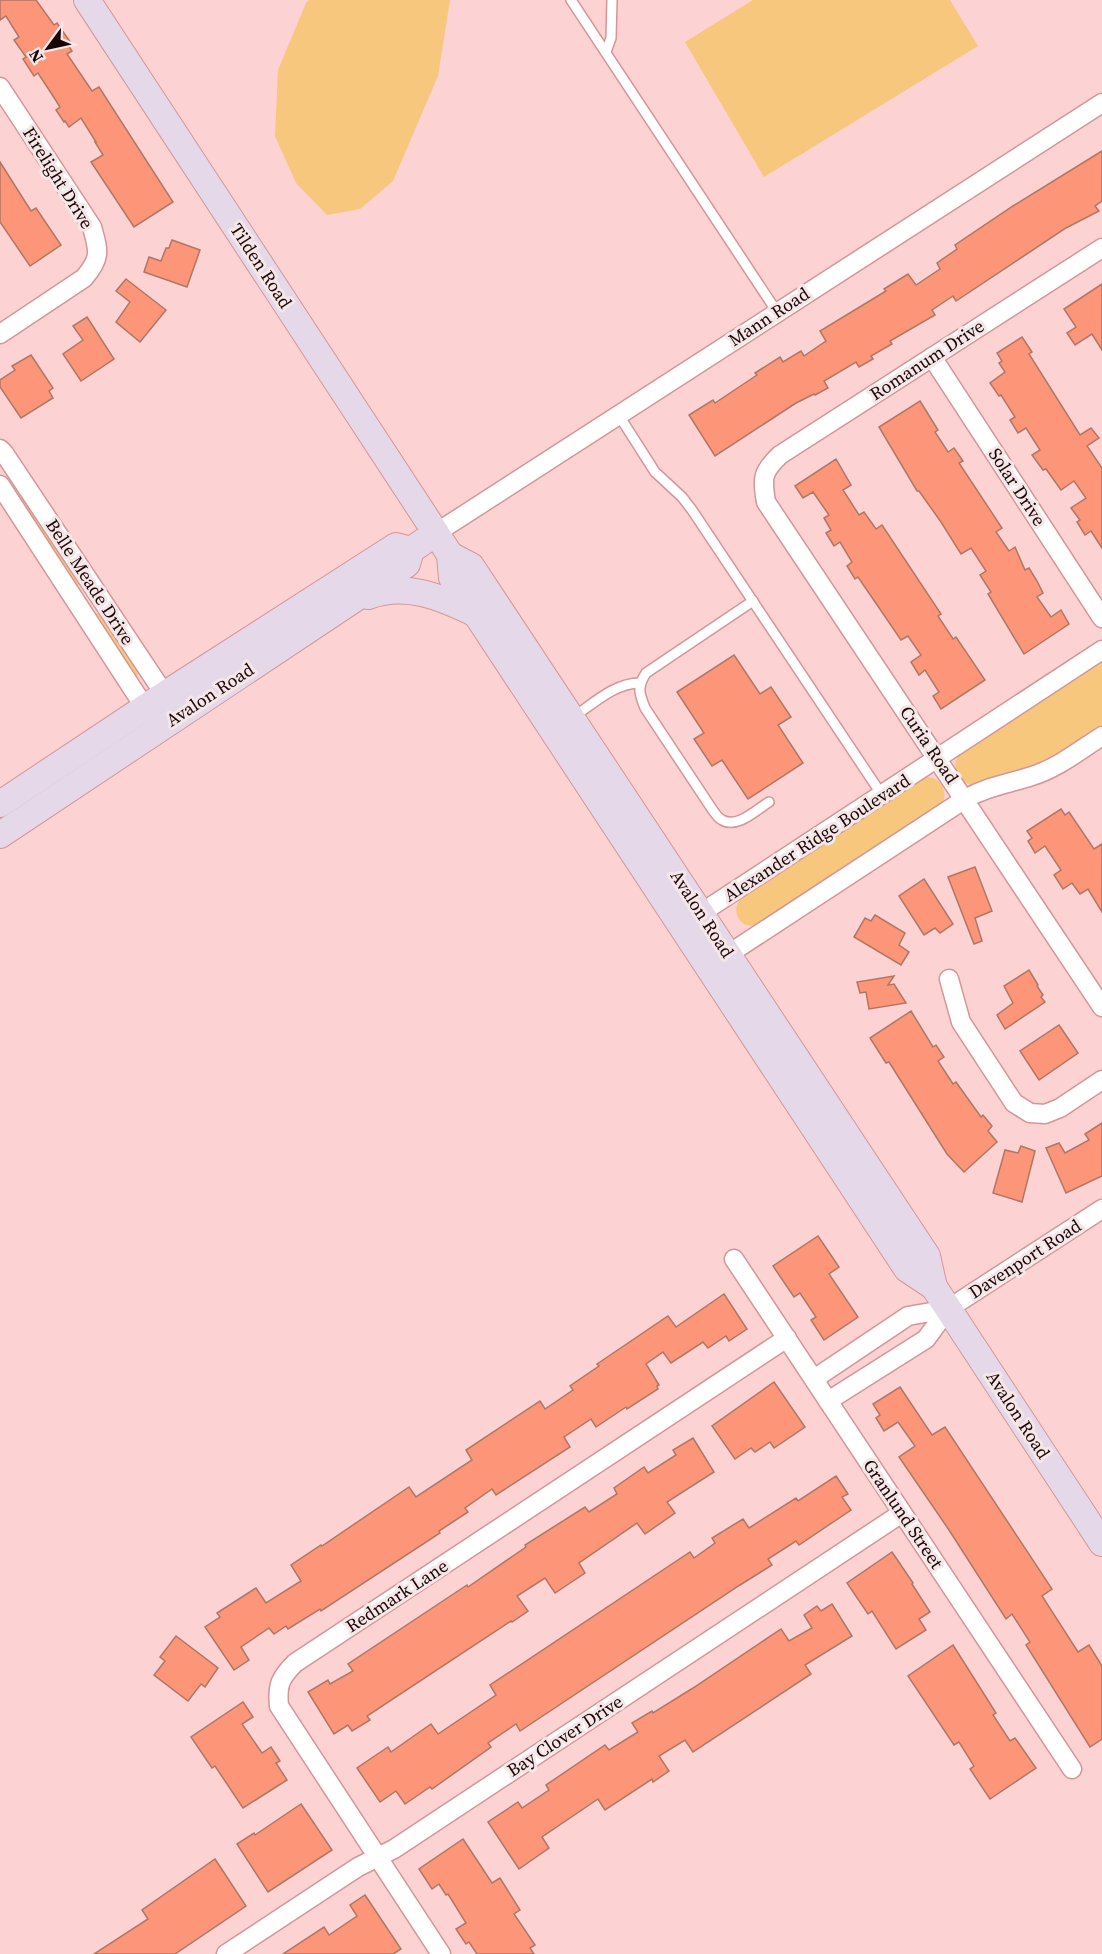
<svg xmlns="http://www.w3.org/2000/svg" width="1102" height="1954" font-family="'Source Serif 4',serif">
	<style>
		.green { fill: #f7c77e }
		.building { fill: #fd9678; stroke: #b17665; stroke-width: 1.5 }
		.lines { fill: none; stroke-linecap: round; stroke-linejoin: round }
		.lane-casing { stroke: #d69597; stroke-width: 12 }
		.street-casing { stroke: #d69597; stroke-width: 21 }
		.secondary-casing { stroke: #d69597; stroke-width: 28 }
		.lane { stroke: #fff; stroke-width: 9 }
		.street { stroke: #fff; stroke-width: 18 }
		.secondary { stroke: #e5d8e9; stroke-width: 26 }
		.labels { text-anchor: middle; stroke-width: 6; stroke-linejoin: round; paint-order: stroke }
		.street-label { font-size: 18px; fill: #1a0506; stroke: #f5e7e7 }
	</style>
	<rect width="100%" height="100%" fill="#fcd2d2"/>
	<g class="green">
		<path d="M309,0H450L438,76L393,181L360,209L327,215L296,183L275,136L278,70L306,3Z"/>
		<path d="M753,0H950L978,46L764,177L685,42Z"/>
		<path d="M19,494L22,495L80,583L78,586L74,587L16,495Z"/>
		<path d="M96,613L101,614L138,669L139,673L137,676H133L94,616Z"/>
		<path d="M1102,662V728L1050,761L975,785C964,785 952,773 956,760C957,757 960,755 961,752L1096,663Z"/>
		<path d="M925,777C940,777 948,789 943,803L758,926C737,929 729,908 744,895Z"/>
	</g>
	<g class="building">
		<path d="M0,0H36L54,25L57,23L71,43L68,45L72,51L67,54L92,91L99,87L173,202L134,227L91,162L103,155L95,142H96L81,118L69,127L65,121L64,122L56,110L60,107L53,96L38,73L34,76L23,59L26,57L14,40L19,37L6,16L0,20Z"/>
		<path d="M1102,151V201L1095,206L1099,211L1066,228L956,301L953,296L932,310L935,315L890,341L892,344L871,356L873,359L859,367L856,362L824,381L828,388L815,395L814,394L796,403L715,456L689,415L713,400L715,403L757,375L755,373L780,357L783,362L801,351L804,356L826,341L820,331L886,291L884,289L908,274L916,285L940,269L937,263L957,249L955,245L1013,206Z"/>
		<path d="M0,162L31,211L36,208L61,245L30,266L0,222Z"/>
		<path d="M172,240L200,250L187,287L144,272L149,257L161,261L166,248H169Z"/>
		<path d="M126,279L166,310L140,342L116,322L130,302L116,291Z"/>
		<path d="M1102,284V350L1092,334L1075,345L1067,333L1076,327L1064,309Z"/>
		<path d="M87,317L114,359L81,381L63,354L83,340L73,326Z"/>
		<path d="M1022,337L1032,352L1029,354L1080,435L1091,428L1099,438L1087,446L1102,468V548L1091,531L1085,535L1077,522L1080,520L1071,508L1086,498L1074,481L1061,490L1046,469L1043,470L1032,455L1040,450L1026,428L1018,433L1010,420L1015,417L1001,395L999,396L990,383L1005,372L999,363L1002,361L997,353Z"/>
		<path d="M31,355L53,388L49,391L53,398L21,418L0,387V380L15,370L12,366Z"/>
		<path d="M920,401L938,430L935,432L948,452L954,448L963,461L959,463L1002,528L996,532L1009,551L1015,547L1025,570L1029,568L1037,581L1043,593L1037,597L1051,617L1061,610L1069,624L1024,654L988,594L991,592L980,575L986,571L971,548L961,554L941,522L919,491H917L879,427Z"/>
		<path d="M836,459L851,485L843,490L859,515L864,512L876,529L882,525L941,614L938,616L953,639L956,637L985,680L941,709L933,696L939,692L925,670L919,675L911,662L921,655L908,636L901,640L858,577L855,579L847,566L852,562L840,542L834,546L826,533L831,530L824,518L829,515L813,492L803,498L795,486Z"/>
		<path d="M734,655L760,694L771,687L791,717L778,725L803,763L748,799L722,760L712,766L694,739L704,733L677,692Z"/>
		<path d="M1061,809L1065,815L1069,812L1094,849L1102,844V912L1088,889L1080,894L1072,883L1063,889L1054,875L1061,870L1045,846L1035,853L1028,841L1032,838L1027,831Z"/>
		<path d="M975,867L992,911L975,918L982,941L974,944L948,877Z"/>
		<path d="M924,879L953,924L940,933L935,928L924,935L899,896Z"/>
		<path d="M875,915L905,933L899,945L909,952L901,965L854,937L865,918L871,921Z"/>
		<path d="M1029,970L1038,985L1037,986L1043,995L1041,997L1045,1002L1005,1029L997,1015L1013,1003L1004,986Z"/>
		<path d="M894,976L888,985L894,984L906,1003L869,1009L866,992L860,993L857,982Z"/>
		<path d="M911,1011L933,1047L936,1045L944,1057L938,1061L953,1084L956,1082L981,1117L983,1115L992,1126L988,1131L997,1142L964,1172L947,1154L889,1062L886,1063L870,1038Z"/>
		<path d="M1059,1025L1078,1053L1039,1080L1020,1051Z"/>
		<path d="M1102,1123V1176L1066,1193L1046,1148L1059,1143L1065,1153L1089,1140L1085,1134Z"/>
		<path d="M1021,1146L1035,1151L1022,1202L993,1193L1005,1150L1018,1153Z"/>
		<path d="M818,1236L839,1267L829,1274L858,1317L824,1340L811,1320L816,1317L800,1293L794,1297L773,1266Z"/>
		<path d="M724,1294L747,1329L729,1341L726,1336L708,1348L703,1342L671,1363L663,1352L646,1364L659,1385L657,1386L658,1389L627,1409L626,1407L596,1427L591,1419L564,1437L570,1447L496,1495L492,1489L465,1508L468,1512L439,1531L440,1533L321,1611L320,1609L288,1629L286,1626L274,1634L269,1628L241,1647L249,1660L234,1670L205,1627L220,1617L217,1613L256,1588L266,1603L301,1581L291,1565L321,1545L322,1546L409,1487L416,1497L472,1460L466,1450L540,1401L545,1409L573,1390L570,1386L599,1366L597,1364L668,1316L676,1327Z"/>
		<path d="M774,1382L805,1427L774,1448L770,1442L755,1452L751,1448L735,1459L712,1426Z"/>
		<path d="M900,1387L932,1435L945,1427L1052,1589L1042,1596L1078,1652L1089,1645L1102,1666V1739L1090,1747L1026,1645L1030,1642L1012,1614L1006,1619L949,1530L899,1457L915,1446L898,1422L884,1431L876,1418L880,1415L873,1404Z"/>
		<path d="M693,1438L714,1472L667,1502L675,1513L645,1534L637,1523L579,1563L585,1573L555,1593L545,1578L517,1596L528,1611L512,1622L511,1621L367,1716L370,1720L352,1731L348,1725L334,1734L308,1692L328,1680L330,1684L353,1671L348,1664L467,1585L468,1587L526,1547L525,1545L585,1507L589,1512L617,1494L614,1488L644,1467L648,1473L676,1455L673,1450Z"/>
		<path d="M836,1476L848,1494L842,1497L851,1510L799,1545L796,1541L768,1559L772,1565L740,1585L520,1731L516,1724L488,1743L491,1747L432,1789L430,1787L405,1804L396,1791L380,1802L357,1768L388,1747L391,1752L431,1724L438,1734L496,1695L490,1685L690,1552L694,1558L715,1543L712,1538L743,1519L749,1528L796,1498L798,1501Z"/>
		<path d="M892,1552L913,1583L912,1584L930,1612L919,1619L926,1630L896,1649L872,1611L868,1614L847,1583Z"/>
		<path d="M832,1604L852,1636L805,1665L811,1674L693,1752L685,1740L659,1756L669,1771L653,1782L652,1779L605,1810L598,1799L542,1837L549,1848L519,1869L488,1822L518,1802L522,1808L549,1790L546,1785L605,1745L609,1750L638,1732L632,1723L652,1711L653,1713L693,1688L781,1629L789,1641L812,1628L804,1615L817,1606L821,1611Z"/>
		<path d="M176,1636L218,1668L205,1687L201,1684L188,1701L154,1675L165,1661L160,1657Z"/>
		<path d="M953,1645L996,1713L993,1715L1010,1741L1015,1738L1036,1768L990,1799L970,1769L974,1766L959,1742L954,1745L908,1676Z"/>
		<path d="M243,1702L253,1717L242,1724L262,1753L271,1747L280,1761L276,1763L287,1780L243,1808L215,1766L212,1768L191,1737Z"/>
		<path d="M301,1804L332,1850L268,1892L237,1844L254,1833L255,1835Z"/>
		<path d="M463,1839L492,1883L500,1878L520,1910L514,1914L535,1945L530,1948L534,1954H477L469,1942L466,1944L456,1929L466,1923L448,1894L446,1895L439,1884L432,1889L419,1869Z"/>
		<path d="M215,1859L246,1906L175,1954H94L148,1919L142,1910Z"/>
		<path d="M365,1895L401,1949L393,1954H283L324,1927L329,1935L357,1916L350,1905Z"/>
	</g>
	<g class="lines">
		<defs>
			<g id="lane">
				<path d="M571,0L777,312"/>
				<path d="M606,52L611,38L612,0"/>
				<path d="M618,414L655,472L682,497L692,510L882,795"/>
				<path d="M753,601L646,673C637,687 639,693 645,708L712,809C714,812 718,818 722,820C737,829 756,810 769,802"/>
				<path d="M572,718C593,704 614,683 640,683"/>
			</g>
			<g id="street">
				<path d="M0,87L92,227C99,252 101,258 84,278L0,334"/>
				<path d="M1102,248L780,455C762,472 762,478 766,502L1102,1007"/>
				<path d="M932,357L1102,618"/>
				<path d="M0,449L4,453L179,716"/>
				<path d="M0,485L151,717"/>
				<path d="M436,533L1102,103"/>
				<path d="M692,919L1102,650"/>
				<path d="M718,961L965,799C988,786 1008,784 1032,776C1058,768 1080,750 1102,736"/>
				<path d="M949,979L961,1022L1014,1103L1030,1113L1045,1114L1060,1108L1102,1080"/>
				<path d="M734,1259L1072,1769"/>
				<path d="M814,1379L908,1316L948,1309"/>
				<path d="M828,1401L926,1339L948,1309L1102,1209"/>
				<path d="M226,1954L358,1867L394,1849L902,1513"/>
				<path d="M441,1954L279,1706C277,1685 280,1678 295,1663L787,1338"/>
			</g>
			<g id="secondary">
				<path d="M87,0L436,533L450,555L452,578L476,614L907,1269L934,1287"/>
				<path d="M450,555L471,566L927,1256L934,1287L1102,1543"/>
				<path d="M368,596C406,582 441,597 476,614"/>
				<path d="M0,804L164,695L396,546L411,550"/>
				<path d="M0,835L407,564L411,550L436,533"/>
			</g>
		</defs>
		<use href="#lane" class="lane-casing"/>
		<use href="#street" class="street-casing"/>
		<use href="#secondary" class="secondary-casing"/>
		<use href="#lane" class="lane"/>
		<use href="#street" class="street"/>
		<use href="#secondary" class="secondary"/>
	</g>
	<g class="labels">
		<g class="street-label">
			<text transform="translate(58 178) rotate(58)" y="6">Firelight Drive</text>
			<text transform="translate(261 266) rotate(57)" y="6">Tilden Road</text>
			<text transform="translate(769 317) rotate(-33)" y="6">Mann Road</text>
			<text transform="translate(927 360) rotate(-33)" y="6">Romanum Drive</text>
			<text transform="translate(1017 487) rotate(57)" y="6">Solar Drive</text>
			<text transform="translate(90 582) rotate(57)" y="6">Belle Meade Drive</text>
			<text transform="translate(210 695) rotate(-33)" y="6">Avalon Road</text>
			<text transform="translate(929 745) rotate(56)" y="6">Curia Road</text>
			<text transform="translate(817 838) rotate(-33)" y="6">Alexander Ridge Boulevard</text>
			<text transform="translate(702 914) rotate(57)" y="6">Avalon Road</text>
			<text transform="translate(1025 1259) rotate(-33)" y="6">Davenport Road</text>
			<text transform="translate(1018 1415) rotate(57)" y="6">Avalon Road</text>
			<text transform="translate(903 1514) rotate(56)" y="6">Granlund Street</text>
			<text transform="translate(397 1596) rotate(-33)" y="6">Redmark Lane</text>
			<text transform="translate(565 1736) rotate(-33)" y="6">Bay Clover Drive</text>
		</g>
	</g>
	<g transform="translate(48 48) rotate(237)" stroke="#f5e7e7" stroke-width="4.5" paint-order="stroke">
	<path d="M0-4.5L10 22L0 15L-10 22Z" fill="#1a0506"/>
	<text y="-9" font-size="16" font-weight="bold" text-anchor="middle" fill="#1a0506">N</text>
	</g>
</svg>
